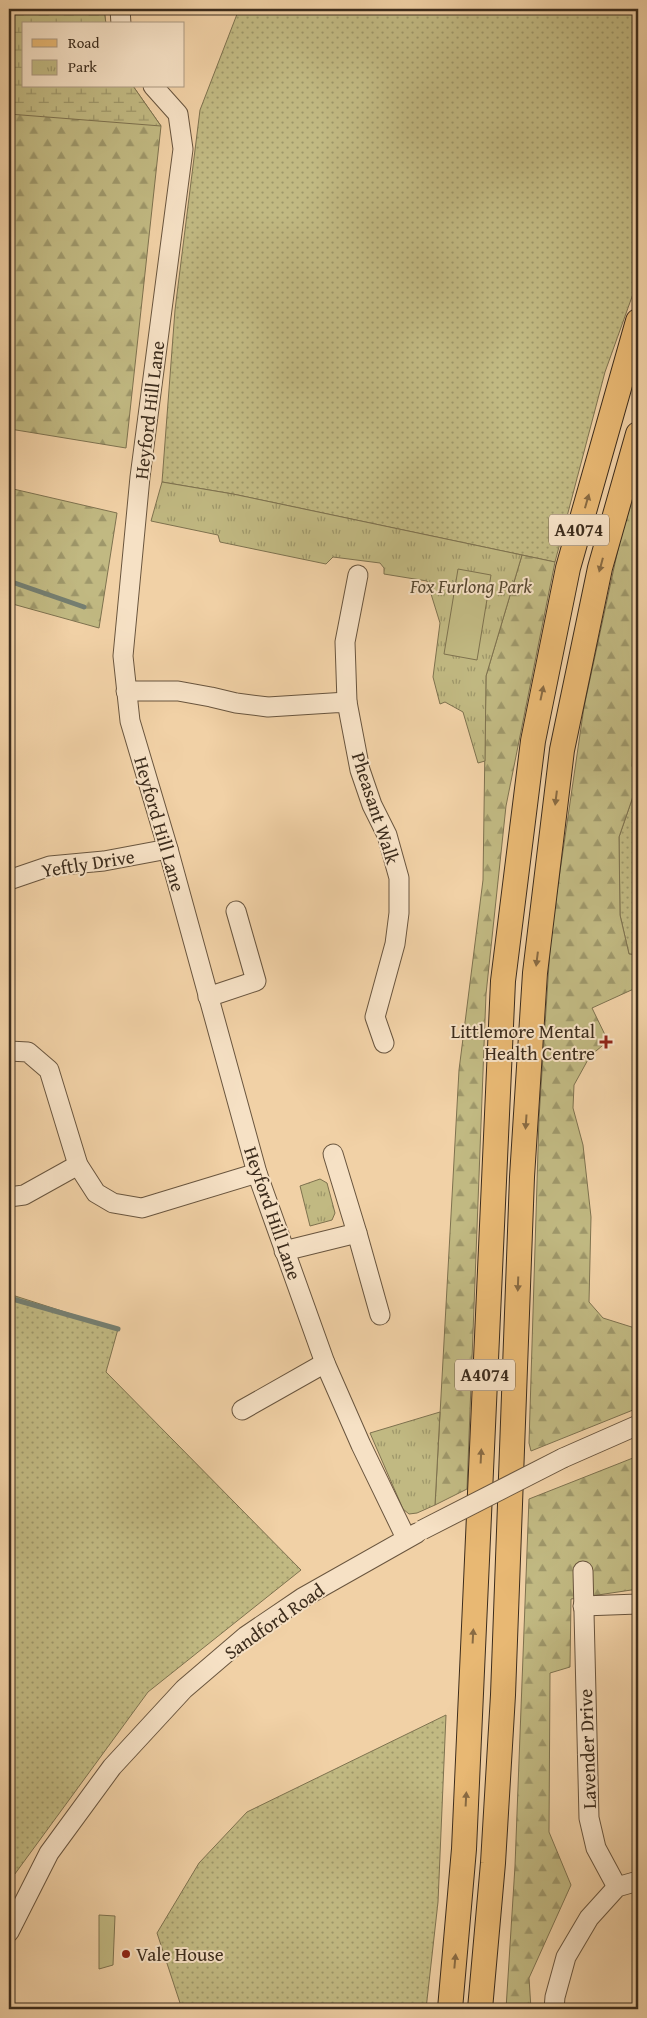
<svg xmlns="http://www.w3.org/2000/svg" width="647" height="2018" font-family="'Gentium Book Plus',serif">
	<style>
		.grass { fill: url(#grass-dots); stroke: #7e724f }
		.forest { fill: url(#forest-firs); stroke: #7e724f }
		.wetland { fill: url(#wetland-marsh); stroke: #7e724f }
		.park { fill: url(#park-tufts); stroke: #7e724f }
		.garden { fill: #c1b982; stroke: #7e724f }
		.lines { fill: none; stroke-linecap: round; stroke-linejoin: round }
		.stream { stroke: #757f71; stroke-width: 5 }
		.minor-casing { stroke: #69553e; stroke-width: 21 }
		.major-casing { stroke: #3c2c1c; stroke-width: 26 }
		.minor { stroke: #f6e1c5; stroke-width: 19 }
		.major { stroke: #e8b873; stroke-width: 24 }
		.minor-bridge-casing { stroke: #69553e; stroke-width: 21; stroke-linecap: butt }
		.minor-bridge { stroke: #f6e1c5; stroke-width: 19 }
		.oneway { fill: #896b43 }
		.poi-dot { fill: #8f2418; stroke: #f6e1c5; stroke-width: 2 }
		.labels { text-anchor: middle; stroke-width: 4; stroke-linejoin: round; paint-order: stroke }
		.shield { fill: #f6e1c5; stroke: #74624f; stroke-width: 1 }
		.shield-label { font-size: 18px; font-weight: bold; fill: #3c2c1c }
		.street-label { font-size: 19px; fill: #3c2c1c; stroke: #f6e1c5 }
		.park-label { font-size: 19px; font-style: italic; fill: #574830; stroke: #f6e1c5 }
		.poi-label { font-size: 19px; fill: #3c2c1c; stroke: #f6e1c5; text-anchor: end }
	</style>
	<defs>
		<pattern id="grass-dots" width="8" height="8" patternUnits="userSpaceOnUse" patternTransform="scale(1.25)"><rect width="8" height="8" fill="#c1b982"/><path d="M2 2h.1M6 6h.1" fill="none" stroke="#9e976a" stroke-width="1.8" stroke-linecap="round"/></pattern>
		<pattern id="forest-firs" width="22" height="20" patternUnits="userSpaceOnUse" patternTransform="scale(1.25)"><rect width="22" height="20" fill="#c1b982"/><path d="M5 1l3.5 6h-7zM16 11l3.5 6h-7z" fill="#9e976a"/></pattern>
		<pattern id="wetland-marsh" width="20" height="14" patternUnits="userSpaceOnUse" patternTransform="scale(1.25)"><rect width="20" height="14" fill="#c1b982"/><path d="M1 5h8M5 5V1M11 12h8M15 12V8" fill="none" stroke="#9e976a"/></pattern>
		<pattern id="park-tufts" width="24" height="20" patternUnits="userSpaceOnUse" patternTransform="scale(1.25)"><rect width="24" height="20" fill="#c1b982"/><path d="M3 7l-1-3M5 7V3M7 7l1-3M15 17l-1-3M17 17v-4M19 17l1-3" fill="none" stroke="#9e976a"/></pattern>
	</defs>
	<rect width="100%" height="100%" fill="#f1d1a6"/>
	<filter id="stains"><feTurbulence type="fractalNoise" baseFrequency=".004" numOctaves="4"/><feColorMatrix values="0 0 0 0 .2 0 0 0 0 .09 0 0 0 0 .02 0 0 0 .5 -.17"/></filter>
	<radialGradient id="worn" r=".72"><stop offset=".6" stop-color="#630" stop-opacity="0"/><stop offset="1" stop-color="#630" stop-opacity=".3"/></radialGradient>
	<g class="grass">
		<path d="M239,9H638V280L605,372L555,562L233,494L162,482L175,310L200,110Z"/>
		<path d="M638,718V955L629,954L620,915L619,837L638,782L632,766L634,720Z"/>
		<path d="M9,1294L118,1329L106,1372L301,1570L148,1692L9,1882Z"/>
		<path d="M446,1715L438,1902L426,2009H182L157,1933L199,1863L247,1812Z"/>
	</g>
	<g class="forest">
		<path d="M9,9H104L106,24H24V86H133L161,126L126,448L10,429L9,435Z"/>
		<path d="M638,479V718L634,720L632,766L638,782L619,837L620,915L629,954L638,955V987L592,1008L608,1041L590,1056L574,1085L573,1108L583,1145L591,1217L589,1302L603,1318L638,1329V1408L531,1451L529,1443L539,1118L551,933L584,707L631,489Z"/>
		<path d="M9,488L117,513L99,628L9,603Z"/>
		<path d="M522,555L555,562L506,806L486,994L467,1489L435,1505L459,1070L483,880L486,676Z"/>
		<path d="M638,1456V1589L571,1599L570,1667L550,1673L549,1832L571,1885L529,1978L531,2009H506L515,1866L529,1499Z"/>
	</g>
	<path class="wetland" d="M9,9H104L106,24H24V86H133L161,126L9,114Z"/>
	<g class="park">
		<path d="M162,482L233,494L522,555L486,676L485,761L478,763L463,712L445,702L440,704L433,677L440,623L427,581L384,574V568L380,563L333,557L326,564L220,542L218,535L151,521Z"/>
		<path d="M320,1179L327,1183L335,1213L332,1220L310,1226L300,1186Z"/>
		<path d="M440,1412L435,1505L417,1513L409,1514L403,1509L370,1433Z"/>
	</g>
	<g class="garden">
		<path d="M458,569L491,575L477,660L444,654Z"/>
		<path d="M99,1915L115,1916L113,1965L99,1969Z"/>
	</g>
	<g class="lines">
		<g class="stream">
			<path d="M9,581L84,607"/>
			<path d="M9,1298L118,1329"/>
		</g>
		<defs>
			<g id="minor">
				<path d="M120,9L121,24"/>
				<path d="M153,86L178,114L183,149L140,477L123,656L130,721L168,849L257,1173L325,1363L361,1445L406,1538"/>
				<path d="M126,691H178L211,697L236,703L268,707L347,702L360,770L372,805L387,835L399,878V913L395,944L375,1017L384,1043"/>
				<path d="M347,702L345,642L358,575"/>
				<path d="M9,880L50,866L104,861L168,849"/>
				<path d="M208,997L256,981L236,911"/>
				<path d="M9,1051L28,1052L49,1070L78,1165L96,1193L113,1203L142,1208L257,1173"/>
				<path d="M9,1197L24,1195L78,1165"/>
				<path d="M357,1233L380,1315"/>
				<path d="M284,1251L357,1233L333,1154"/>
				<path d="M242,1410L325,1363"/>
				<path d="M563,1458L638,1425"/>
				<path d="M583,1571L589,1818L596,1848L617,1887"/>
				<path d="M583,1606L638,1604"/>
				<path d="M9,1932L49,1853L112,1767L184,1689L246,1636L302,1598L417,1533"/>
				<path d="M554,2009L555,1997L566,1957L589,1918L617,1887L638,1881"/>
			</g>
			<g id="major">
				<path d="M450,2009L464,1849L503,981L533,741L568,568L638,321"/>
				<path d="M480,2009L493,1863L503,1695L522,1177L535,973L562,750L600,568L638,434"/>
			</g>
		</defs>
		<use href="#minor" class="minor-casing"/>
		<use href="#major" class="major-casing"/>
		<use href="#minor" class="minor"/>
		<use href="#major" class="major"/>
		<defs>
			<path id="minor-bridge" d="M422,1530L563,1458"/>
		</defs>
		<use href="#minor-bridge" class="minor-bridge-casing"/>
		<use href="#minor-bridge" class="minor-bridge"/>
	</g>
	<defs><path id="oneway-solid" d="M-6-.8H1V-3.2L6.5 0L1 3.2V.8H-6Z" transform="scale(1.25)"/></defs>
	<g class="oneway">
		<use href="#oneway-solid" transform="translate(587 501) rotate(-74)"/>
		<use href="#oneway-solid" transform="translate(601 565) rotate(105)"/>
		<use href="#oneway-solid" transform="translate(542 693) rotate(-78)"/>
		<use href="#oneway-solid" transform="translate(556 798) rotate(97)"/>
		<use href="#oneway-solid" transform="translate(537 959) rotate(97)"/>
		<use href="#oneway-solid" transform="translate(526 1122) rotate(94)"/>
		<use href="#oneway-solid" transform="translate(518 1284) rotate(92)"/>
		<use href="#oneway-solid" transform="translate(481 1456) rotate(-87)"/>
		<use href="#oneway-solid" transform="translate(473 1636) rotate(-87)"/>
		<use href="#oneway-solid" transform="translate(466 1799) rotate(-87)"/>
		<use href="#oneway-solid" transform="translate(455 1961) rotate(-85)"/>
	</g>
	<g class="poi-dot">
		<path d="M603.5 1034.5h5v5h5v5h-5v5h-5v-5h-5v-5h5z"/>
		<circle cx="126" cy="1954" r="5"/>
	</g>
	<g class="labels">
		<g class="shield">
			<rect x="549" y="514.5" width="60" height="31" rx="4"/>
			<rect x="455" y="1359.5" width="60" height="31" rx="4"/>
		</g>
		<g class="shield-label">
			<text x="579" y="536">A4074</text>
			<text x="485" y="1381">A4074</text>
		</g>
		<g class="street-label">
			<text transform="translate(149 410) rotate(-83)" y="7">Heyford Hill Lane</text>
			<text transform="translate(376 808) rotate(72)" y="7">Pheasant Walk</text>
			<text transform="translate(160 824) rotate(74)" y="7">Heyford Hill Lane</text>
			<text transform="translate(88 863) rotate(-9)" y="7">Yeftly Drive</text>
			<text transform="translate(273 1213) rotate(71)" y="7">Heyford Hill Lane</text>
			<text transform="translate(274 1621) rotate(-35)" y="7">Sandford Road</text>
			<text transform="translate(587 1749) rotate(-92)" y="7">Lavender Drive</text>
		</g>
		<g class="park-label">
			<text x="471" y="593">Fox Furlong Park</text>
		</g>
		<g class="poi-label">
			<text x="595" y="1038">Littlemore Mental<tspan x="595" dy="22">Health Centre</tspan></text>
			<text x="136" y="1961" text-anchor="start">Vale House</text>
		</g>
	</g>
	<rect width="647" height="2018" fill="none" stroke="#f1d1a6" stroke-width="30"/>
	<rect x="10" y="10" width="627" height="1998" fill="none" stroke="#3c2c1c" stroke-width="2.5"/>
	<rect x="15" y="15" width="617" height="1988" fill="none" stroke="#3c2c1c"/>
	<rect x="22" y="22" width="162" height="65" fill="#f6e1c5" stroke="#ac9981"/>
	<rect x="32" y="39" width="25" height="8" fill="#e8b873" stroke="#ac9981"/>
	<text x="68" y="48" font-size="15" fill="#3c2c1c">Road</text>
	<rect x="32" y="60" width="25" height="15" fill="url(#park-tufts)" stroke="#ac9981"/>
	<text x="68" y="72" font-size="15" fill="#3c2c1c">Park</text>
	<rect width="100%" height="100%" filter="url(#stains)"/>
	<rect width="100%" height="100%" fill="url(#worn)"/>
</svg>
